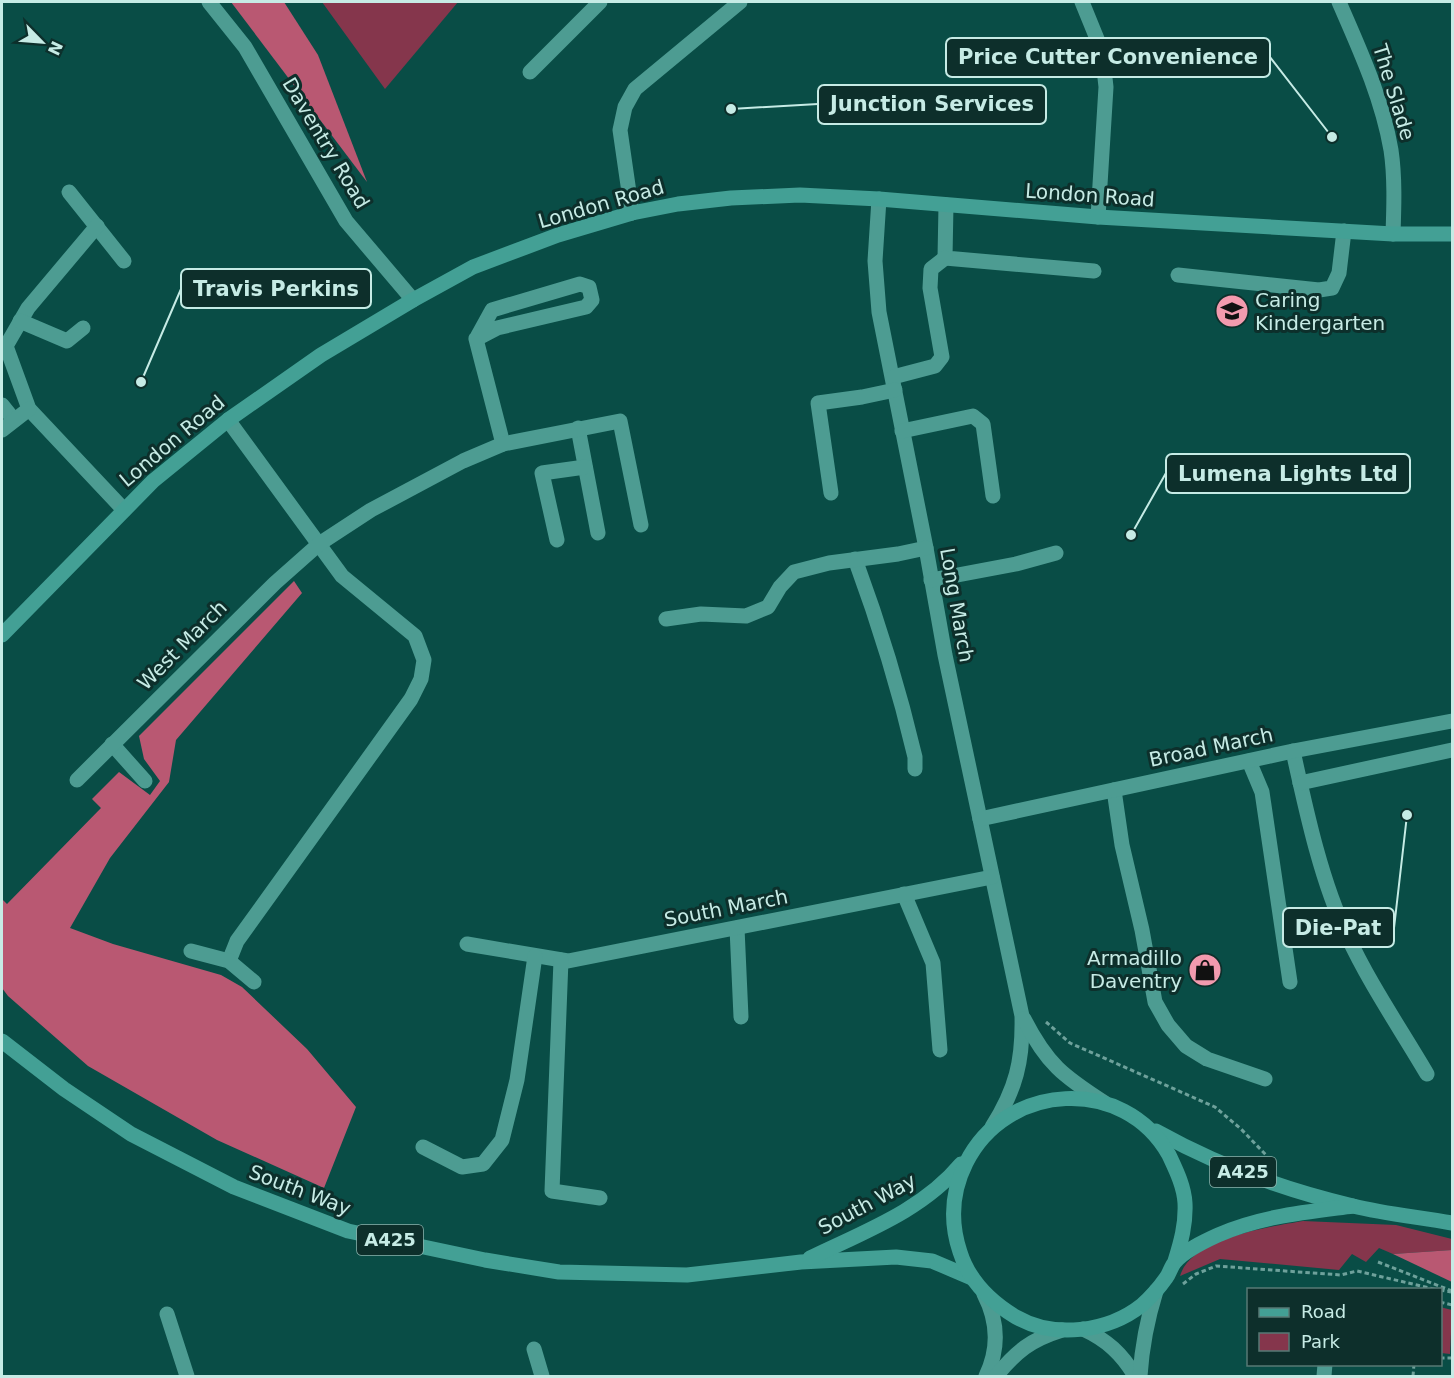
<svg xmlns="http://www.w3.org/2000/svg" width="1454" height="1378" font-family="'DejaVu Sans',sans-serif">
	<style>
		.green { fill: #85364c }
		.forest { fill: #b95872 }
		.lines { fill: none; stroke-linecap: round; stroke-linejoin: round }
		.path { stroke: #6ea19b; stroke-width: 3; stroke-dasharray: 4.5 3; stroke-linecap: butt }
		.minor { stroke: #4d9c92; stroke-width: 15 }
		.major { stroke: #43a095; stroke-width: 15 }
		.labels { text-anchor: middle; stroke-width: 6; stroke-linejoin: round; paint-order: stroke }
		.shield { fill: #0d2f2b; stroke: #8eb3ad; stroke-width: 1.5 }
		.shield-label { font-size: 18px; font-weight: bold; fill: #c6ebe5 }
		.street-label { font-size: 20px; fill: #c6ebe5; stroke: #0d2f2b }
		.poi-label { font-size: 20px; fill: #c6ebe5; stroke: #0d2f2b; text-anchor: start }
		.leader { fill: none; stroke: #c6ebe5; stroke-width: 2 }
		.callout-dot { fill: #c6ebe5; stroke: #0d2f2b; stroke-width: 2 }
		.callout { fill: #0d2f2b; stroke: #c6ebe5; stroke-width: 2 }
		.callout-label { font-size: 21px; text-anchor: middle; font-weight: bold; fill: #c6ebe5 }
	</style>
	<rect width="100%" height="100%" fill="#094d46"/>
	<g class="green">
		<path d="M322,2H458L385,89Z"/>
		<path d="M1303,1221L1396,1225L1452,1239V1250L1393,1254L1379,1248L1366,1262L1352,1254L1339,1270L1220,1259L1180,1276C1191,1238 1269,1227 1303,1221Z"/>
		<path d="M1440,1307L1452,1310L1450,1354L1441,1353Z"/>
	</g>
	<g class="forest">
		<path d="M231,2H284L318,55L367,182Z"/>
		<path d="M294,581L302,593L176,740L169,782L110,858L70,928L113,944L221,975L242,987L307,1049L356,1107L324,1188L217,1140L88,1066L8,996L2,988V899L7,904L101,808L92,799L119,772L150,795L160,781L144,759L139,736Z"/>
		<path d="M1452,1250V1282L1393,1254Z"/>
	</g>
	<g class="lines">
		<g class="path">
			<path d="M1046,1022L1070,1043L1215,1107L1241,1129L1266,1155"/>
			<path d="M1378,1262L1452,1291"/>
			<path d="M1183,1284L1196,1274L1216,1266L1341,1275L1357,1271L1438,1290"/>
			<path d="M1440,1290L1451,1292"/>
			<path d="M1440,1302L1452,1305"/>
			<path d="M1440,1358H1452"/>
			<path d="M1413,1376L1414,1364"/>
		</g>
		<g class="minor">
			<path d="M209,2L245,47L346,221L413,300"/>
			<path d="M1082,2L1102,51L1106,87L1098,217"/>
			<path d="M1339,2C1360,50 1382,98 1391,150C1395,177 1394,206 1393,234"/>
			<path d="M530,72L600,2"/>
			<path d="M69,192L124,261"/>
			<path d="M879,199L875,261L879,312L926,548L945,655L1022,1016C1023,1061 1016,1089 992,1127"/>
			<path d="M946,205L945,258L1094,271"/>
			<path d="M632,213L620,130L625,107L635,89L740,2"/>
			<path d="M97,226L28,308L6,346L29,409L124,510"/>
			<path d="M1178,275L1319,290L1332,288L1339,273L1344,231"/>
			<path d="M20,321L67,341L83,328"/>
			<path d="M476,339L492,310L580,284L589,287L592,300L586,307L497,328L476,339L503,444"/>
			<path d="M893,377L935,366L942,357L930,288L931,269L945,258"/>
			<path d="M2,405L14,420"/>
			<path d="M228,420L342,576L415,636L424,660L421,679L411,699L237,941L229,961"/>
			<path d="M578,428L598,533"/>
			<path d="M2,430L29,409"/>
			<path d="M902,431L973,416L983,424L993,496"/>
			<path d="M831,493L818,403L862,397L895,390"/>
			<path d="M557,540L542,473L585,467"/>
			<path d="M855,559C879,624 899,689 915,757V769"/>
			<path d="M931,580L1016,564L1056,553"/>
			<path d="M666,619L701,614L746,616L768,607L780,587L794,572L829,563L898,554L926,548"/>
			<path d="M112,744L145,781"/>
			<path d="M1293,751C1306,810 1321,881 1347,935C1369,983 1400,1028 1427,1074"/>
			<path d="M1249,761L1262,792L1290,982"/>
			<path d="M77,780L275,583L319,544L371,510L463,461L503,444L620,421L641,525"/>
			<path d="M1300,783L1452,750"/>
			<path d="M1114,790L1122,845L1142,930L1155,1002L1168,1025L1186,1046L1207,1059L1265,1079"/>
			<path d="M980,819L1293,751L1452,721"/>
			<path d="M904,894L933,963L940,1050"/>
			<path d="M737,928L741,1017"/>
			<path d="M467,944L568,961L992,877"/>
			<path d="M191,951L229,961L254,982"/>
			<path d="M561,960L552,1191L600,1198"/>
			<path d="M1024,1019C1047,1064 1063,1076 1105,1103"/>
			<path d="M423,1147L462,1167L483,1164L502,1140L517,1080L535,956"/>
			<path d="M984,1294C998,1321 999,1349 986,1376"/>
			<path d="M167,1314L187,1376"/>
			<path d="M1083,1329C1107,1340 1122,1354 1135,1376"/>
			<path d="M534,1349L542,1376"/>
			<path d="M996,1376C1017,1351 1030,1340 1062,1330"/>
			<path d="M1140,1376C1142,1346 1147,1320 1156,1291"/>
			<path d="M1324,1376L1325,1364"/>
		</g>
		<g class="major">
			<path d="M2,635L153,481L228,420L321,355L413,300L473,267L558,235L632,213L678,204L731,198L800,195L879,199L1098,217L1393,234H1452"/>
			<path d="M2,1041L64,1089L131,1134L234,1187L348,1231L485,1260L559,1272L687,1275L801,1262L896,1257L932,1261L972,1278"/>
			<path d="M1156,1131C1217,1165 1284,1190 1353,1206C1385,1214 1419,1217 1452,1223"/>
			<path d="M810,1258C863,1232 922,1211 961,1164"/>
			<path d="M1175,1261C1181,1242 1186,1224 1185,1203C1184,1186 1176,1170 1169,1155C1124,1075 1006,1082 966,1163C952,1191 950,1222 960,1252C969,1281 991,1302 1016,1317C1054,1339 1108,1332 1142,1305C1151,1297 1159,1288 1166,1278C1170,1273 1171,1266 1175,1262C1185,1250 1205,1241 1218,1235C1261,1216 1307,1212 1353,1206"/>
		</g>
	</g>
	<defs>
		<symbol id="school-disc" viewBox="-11 -11 22 22"><circle r="9.5" fill="#f29aae" stroke="#0d2f2b"/><path d="M0-5L7-2L0 1L-7-2ZM-4 1L0 2.5L4 1V4Q0 6-4 4Z" fill="#111"/></symbol>
		<symbol id="shop-disc" viewBox="-11 -11 22 22"><circle r="9.5" fill="#f29aae" stroke="#0d2f2b"/><path d="M-5-2.5h2.3a2.7 3.5 0 0 1 5.4 0H5L5.5 6h-11ZM-1.5-2.5h3a1.5 2.3 0 0 0-3 0Z" fill="#111"/></symbol>
	</defs>
	<g fill-rule="evenodd">
		<use href="#school-disc" x="1213" y="292" width="38" height="38"/>
		<use href="#shop-disc" x="1186" y="951" width="38" height="38"/>
	</g>
	<g class="labels">
		<g class="shield">
			<rect x="1210" y="1157" width="66" height="30" rx="4.5"/>
			<rect x="357" y="1225" width="66" height="30" rx="4.5"/>
		</g>
		<g class="shield-label">
			<text x="1243" y="1178">A425</text>
			<text x="390" y="1246">A425</text>
		</g>
		<g class="street-label">
			<text transform="translate(1394 92) rotate(73)" y="7">The Slade</text>
			<text transform="translate(326 143) rotate(59)" y="7">Daventry Road</text>
			<text transform="translate(1090 195) rotate(4)" y="7">London Road</text>
			<text transform="translate(601 204) rotate(-16)" y="7">London Road</text>
			<text transform="translate(172 441) rotate(-40)" y="7">London Road</text>
			<text transform="translate(957 605) rotate(80)" y="7">Long March</text>
			<text transform="translate(182 645) rotate(-45)" y="7">West March</text>
			<text transform="translate(1211 747) rotate(-12)" y="7">Broad March</text>
			<text transform="translate(726 908) rotate(-11)" y="7">South March</text>
			<text transform="translate(300 1190) rotate(21)" y="7">South Way</text>
			<text transform="translate(867 1204) rotate(-28)" y="7">South Way</text>
		</g>
		<g class="poi-label">
			<text x="1255" y="307">Caring<tspan x="1255" dy="23">Kindergarten</tspan></text>
			<text x="1182" y="965" text-anchor="end">Armadillo<tspan x="1182" dy="23">Daventry</tspan></text>
		</g>
	</g>
	<path class="leader" d="M1332 137L1270 57M731 109L818 104M141 382L181 289M1131 535L1166 473M1407 815L1394 928"/>
	<g class="callout-dot">
		<circle cx="1332" cy="137" r="6"/>
		<circle cx="731" cy="109" r="6"/>
		<circle cx="141" cy="382" r="6"/>
		<circle cx="1131" cy="535" r="6"/>
		<circle cx="1407" cy="815" r="6"/>
	</g>
	<g class="callout">
		<rect x="946" y="38" width="324" height="39" rx="6"/>
		<rect x="818" y="85" width="228" height="39" rx="6"/>
		<rect x="181" y="269" width="190" height="39" rx="6"/>
		<rect x="1166" y="454" width="244" height="39" rx="6"/>
		<rect x="1283" y="908" width="111" height="39" rx="6"/>
	</g>
	<g class="callout-label">
		<text x="1108" y="64">Price Cutter Convenience</text>
		<text x="932" y="111">Junction Services</text>
		<text x="276" y="296">Travis Perkins</text>
		<text x="1288" y="481">Lumena Lights Ltd</text>
		<text x="1338" y="935">Die-Pat</text>
	</g>
	<rect width="1454" height="1378" fill="none" stroke="#c6ebe5" stroke-width="6"/>
	<rect x="1247" y="1288" width="195" height="78" fill="#0d2f2b" stroke="#577a75" stroke-width="1.5"/>
	<rect x="1259" y="1308" width="30" height="9" fill="#43a095" stroke="#577a75" stroke-width="1.5"/>
	<text x="1301" y="1318" font-size="18" fill="#c6ebe5">Road</text>
	<rect x="1259" y="1333" width="30" height="18" fill="#85364c" stroke="#577a75" stroke-width="1.5"/>
	<text x="1301" y="1348" font-size="18" fill="#c6ebe5">Park</text>
	<g transform="translate(42 42) rotate(115)" stroke="#0d2f2b" stroke-width="4.5" paint-order="stroke">
	<path d="M0-4.5L10 22L0 15L-10 22Z" fill="#c6ebe5"/>
	<text y="-9" font-size="16" font-weight="bold" text-anchor="middle" fill="#c6ebe5">N</text>
	</g>
</svg>
